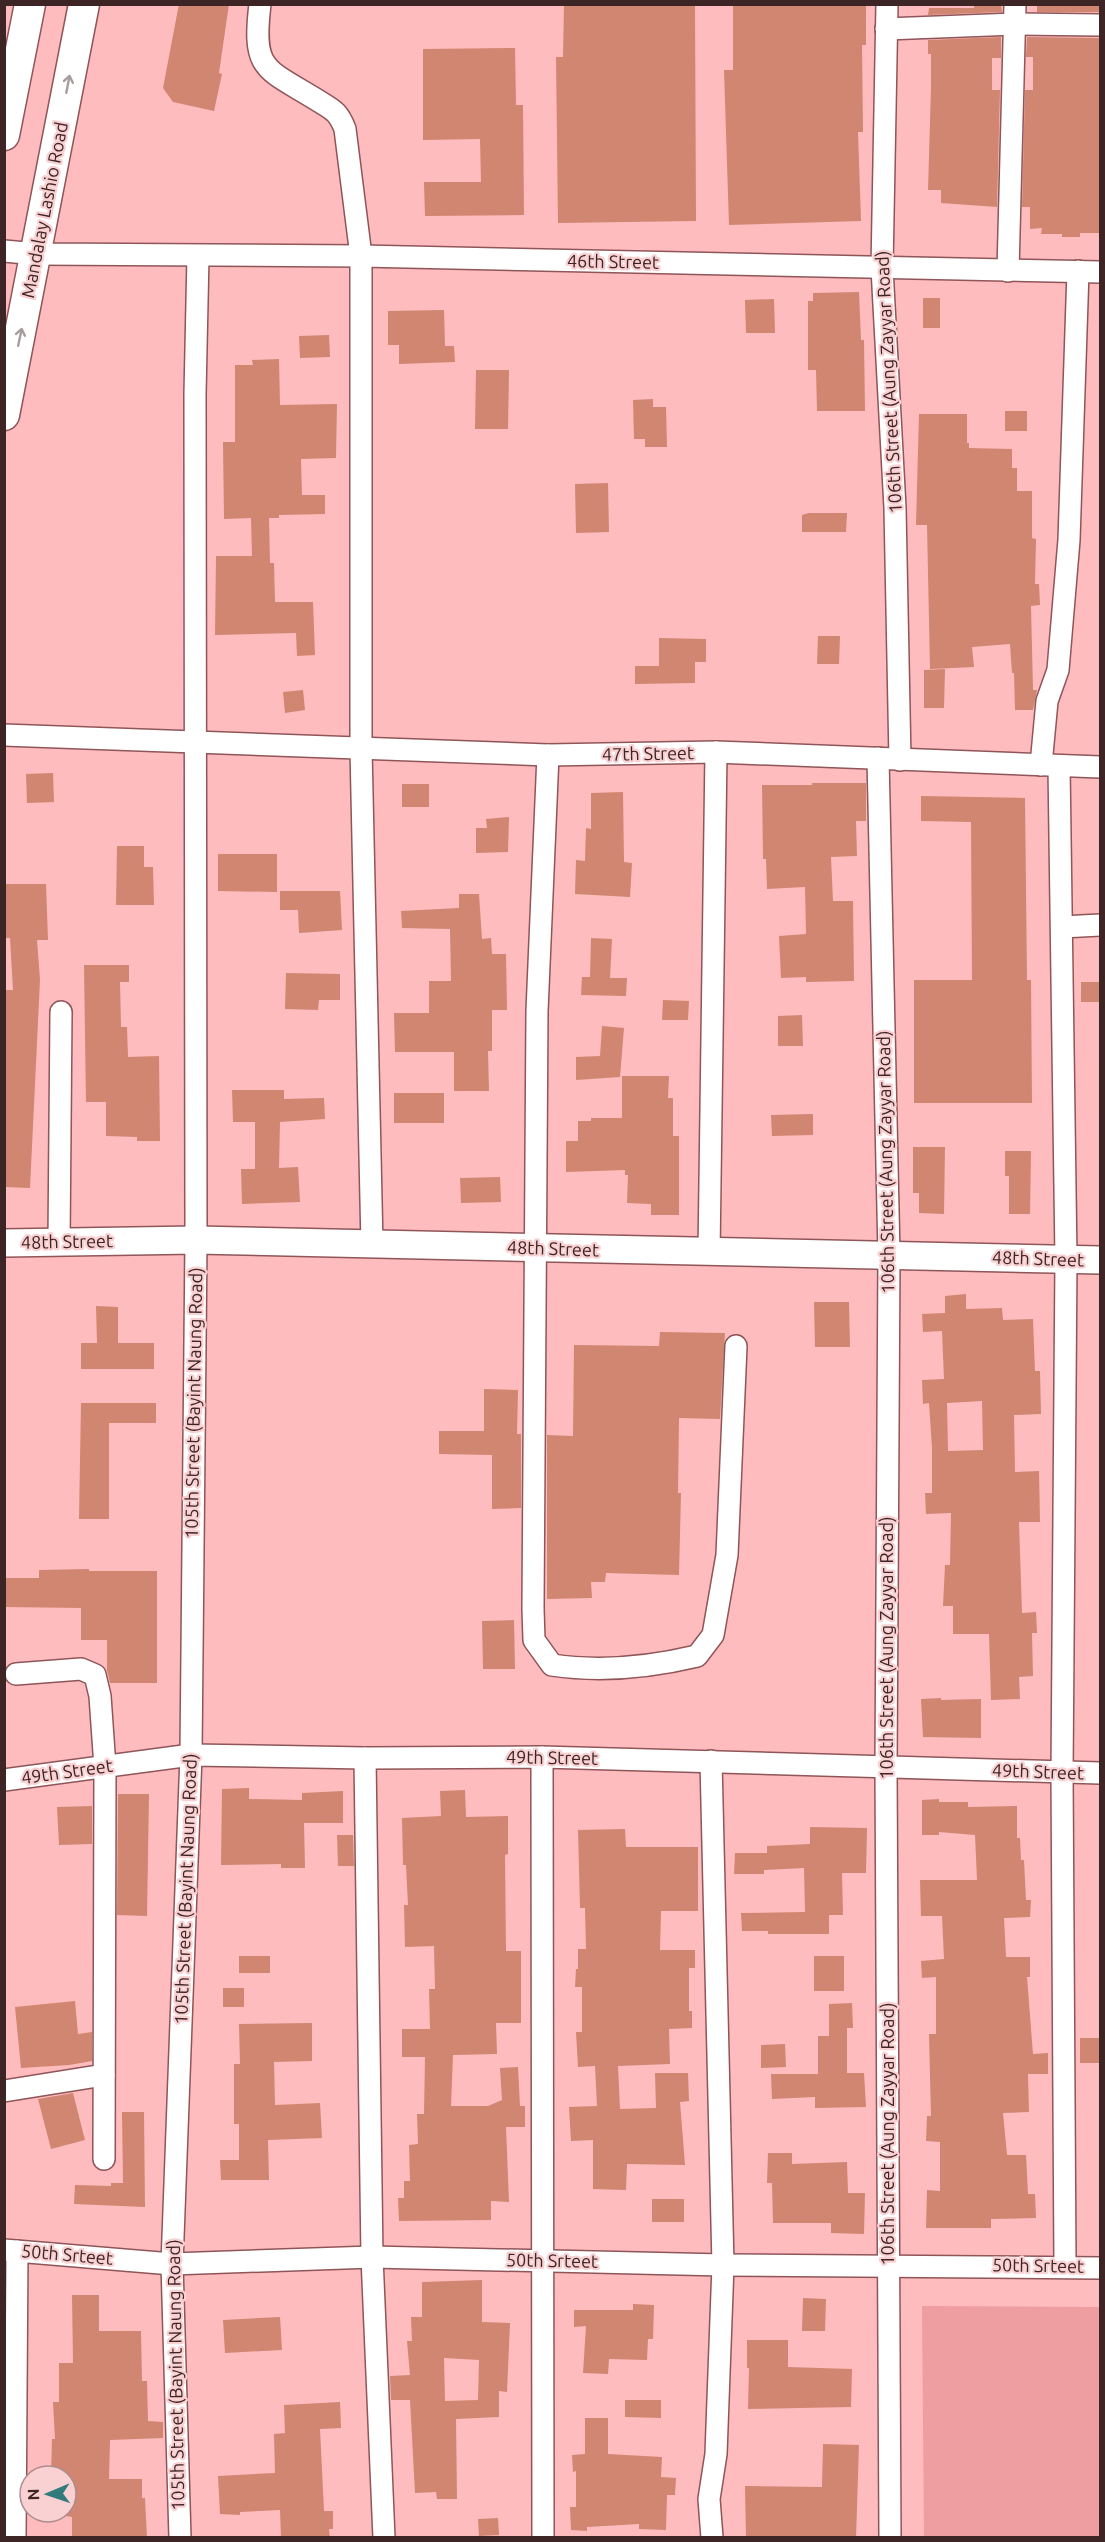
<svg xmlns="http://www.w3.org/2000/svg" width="1105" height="2542" font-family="Ubuntu,sans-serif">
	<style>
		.green { fill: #ee9da0 }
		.building { fill: #d08670; fill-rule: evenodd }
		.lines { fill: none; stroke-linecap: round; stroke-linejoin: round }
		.minor-casing { stroke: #8f5558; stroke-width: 24 }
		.major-casing { stroke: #8f5558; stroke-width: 30 }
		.highway-casing { stroke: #8f5558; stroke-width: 33 }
		.minor { stroke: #fff; stroke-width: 21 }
		.major { stroke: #fff; stroke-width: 27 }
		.highway { stroke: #fff; stroke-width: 30 }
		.oneway { stroke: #a89c9d }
		.labels { text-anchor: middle; stroke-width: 4.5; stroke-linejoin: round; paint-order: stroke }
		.street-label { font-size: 18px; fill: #3d2425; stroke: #fad1d2 }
	</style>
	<rect width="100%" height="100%" fill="#febcbe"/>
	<path class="green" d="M922,2306L1100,2307V2537H924Z"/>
	<g class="building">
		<path d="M179,4H229L219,73L222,74L214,111L173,102L163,88Z"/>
		<path d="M564,4H695L696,221L558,223L556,57H563Z"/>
		<path d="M733,4H866V45H862L863,132H858L861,221L729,225L724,70H733Z"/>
		<path d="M974,4H1001L1002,12L928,15L929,8H974Z"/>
		<rect x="1037" y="4" width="64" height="8"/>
		<path d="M1001,37V58H992V90H1000L997,207L941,203V190H928L931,88V54H928V40Z"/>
		<path d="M1027,37L1101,38V233H1080V237H1062V234H1041L1042,228L1030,229V207H1022L1025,90H1033V57H1026Z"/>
		<path d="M515,48L516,105H523L524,215L425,216L424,182H481L480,139L423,140V49Z"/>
		<path d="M859,292L861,340H864L865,411H817L816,370H808V301H813V293Z"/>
		<rect x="923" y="298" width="17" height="30"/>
		<path d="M774,299L775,333H746L745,300Z"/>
		<path d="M444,310L445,346H454L455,362L399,364V345H388V311Z"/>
		<path d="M329,335L330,357L300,358L299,336Z"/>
		<path d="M279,359L280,405L337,404L336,458L301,459L302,495H325V514L279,515V518H269L270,563H274L275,602H313L315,655L297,656L296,633L215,635L216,556H252L251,518L224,519L223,442H235V365H253L252,360Z"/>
		<path d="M476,370H509L508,429H475Z"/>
		<path d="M653,399V407H666L667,447H645V439H634L633,400Z"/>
		<rect x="1005" y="411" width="22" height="20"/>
		<path d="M919,414H967V443H969V448L1012,449V468H1017V491H1032V538L1036,539L1035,584H1039L1040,605L1031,606L1033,690H1037L1033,710H1015L1014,673H1012L1010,644L972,647L974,667L930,669L927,525H916Z"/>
		<path d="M608,483L609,532L576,533L575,484Z"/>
		<path d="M809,513H847L846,532H802V515Z"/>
		<path d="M818,636H840L839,664H817Z"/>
		<path d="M659,638L706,639V662H695V683L635,684V666H659Z"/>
		<path d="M945,669L944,708H924V670Z"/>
		<path d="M303,690L305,710L285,713L283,692Z"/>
		<path d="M53,773L54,802L27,803L26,774Z"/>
		<path d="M812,783H866V821H856L857,856L831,857L833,901H853L854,981L806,982V977L781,978L779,936L806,934L805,887L767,889L766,859H763L762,785H812Z"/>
		<rect x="402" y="784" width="27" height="23"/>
		<path d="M623,792L624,862L632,863L630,897L575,894L576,860L585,861L586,828L591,829V793Z"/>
		<path d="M921,796L1025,798L1027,980H1031L1032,1103H914V980H972L971,822L921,821Z"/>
		<path d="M509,817L508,852L476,853V828H487L486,819Z"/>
		<path d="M117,846H144V867H153L154,905H116Z"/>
		<path d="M218,854H277V892L218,891Z"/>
		<path d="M4,884H46L48,940H37L40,980L30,1188L4,1187V990H13L10,938H4Z"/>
		<path d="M280,891H340L342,930L299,933L298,910H280Z"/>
		<path d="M459,894H479L482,939L491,938L492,954H506L507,1010H492V1051H488L489,1091H454V1052H395L394,1013H429V981H451L450,929L402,928L401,911L459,908Z"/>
		<path d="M591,938L612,939L610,978H627L626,996L581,995L582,977H590Z"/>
		<path d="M84,965H129V982H120L121,1027H127L128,1057L159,1056L160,1141H137V1137L106,1136V1102H86Z"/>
		<path d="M286,973L340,974V1000H319L318,1010L285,1009Z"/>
		<rect x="1081" y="982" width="20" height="20"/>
		<path d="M663,1000L689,1001L688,1020H662Z"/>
		<path d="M802,1015L803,1046H778V1016Z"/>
		<path d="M602,1026L624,1028L620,1077L576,1080V1057L600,1056Z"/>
		<path d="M622,1076H669L668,1098H673V1136H679V1215H651V1204L627,1203L628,1175H625V1170L566,1172V1141H578V1121H591V1118H622Z"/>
		<path d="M232,1090H284V1099L324,1098L325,1119L280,1122L279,1168L298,1167L300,1202L242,1204L241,1169H255V1122H233Z"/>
		<rect x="394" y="1093" width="50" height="30"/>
		<path d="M813,1114V1135L772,1136L771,1115Z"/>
		<path d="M913,1147H945L944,1214L919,1213V1193H913Z"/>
		<path d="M1005,1151H1031L1030,1214H1009V1176H1005Z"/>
		<path d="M500,1177L501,1202L461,1203L460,1178Z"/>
		<path d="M966,1294V1309L1002,1308L1003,1320L1033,1319L1035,1371H1040L1041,1414L1014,1415L1015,1472L1039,1471L1040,1522H1019L1022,1613L1036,1612L1037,1633H1032L1033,1676L1019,1677L1020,1699L991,1700L989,1634H953V1606H943L945,1565H950L951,1513L926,1514L925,1493H932V1448L929,1403L923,1404L922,1380L944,1379L942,1331L923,1332L922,1314L945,1313V1296ZM982,1401L983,1450L948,1451L947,1403Z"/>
		<path d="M814,1302H849L850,1347H815Z"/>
		<path d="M96,1306L118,1307V1343H154V1369H81V1343H97Z"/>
		<path d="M660,1332L725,1333L720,1419L679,1418L678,1493H681L679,1575L606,1573L605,1582H591L592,1598L547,1599V1435L573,1436L574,1345L659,1346Z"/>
		<path d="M484,1389L518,1390L517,1434H521V1508L492,1509V1455L439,1454V1431H484Z"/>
		<path d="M81,1403H156V1423H109V1519H79Z"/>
		<path d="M89,1569V1571H157V1683H110L107,1670V1640H81V1608L4,1607V1578H39V1570Z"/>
		<path d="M514,1620L515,1669H483L482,1621Z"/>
		<path d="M941,1698V1700L981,1699V1738L923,1737L921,1699Z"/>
		<path d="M249,1788V1799L302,1800V1793L343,1791V1823H304L305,1868H281V1864L221,1865L222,1789Z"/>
		<path d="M465,1790L466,1817L508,1816V1854L505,1855L506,1951H521V2023H496L497,2054L453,2055L451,2106H488L502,2100L500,2068L518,2067L520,2106H525V2127H506L509,2202L491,2201V2220L399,2221L398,2198H404V2181H410L409,2145L418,2144L417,2114H424L425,2057H402V2029H430L429,1989H435L434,1946L405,1947L404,1905H408L406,1865H403L402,1818L441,1816L440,1791Z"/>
		<path d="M118,1794H149L147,1916L117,1915Z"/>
		<path d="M939,1799V1802H968V1807L1017,1806V1838H1020L1021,1860H1024L1026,1900H1031L1030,1917L1004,1918L1006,1957H1030V1977H1027L1033,2054L1048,2053V2074H1028L1029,2112L1003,2113L1007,2155H1026L1028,2194H1035L1036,2218L991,2219V2228H926L927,2190L940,2191V2142L926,2141L927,2116H931L929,2034H936V1977L922,1978L921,1961L944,1959L942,1916H921L920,1880H977L975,1835L939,1832V1835H922V1800Z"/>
		<path d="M92,1806V1844L59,1845L57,1807Z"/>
		<path d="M810,1827L867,1828L866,1873H842L843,1915H829V1934H768V1931H742L741,1913L805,1912L804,1868L764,1870V1874H734L735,1853H767V1846L810,1844Z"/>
		<path d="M625,1829L626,1847H698V1911H661L660,1950H695V1968H689V2011H692V2028L669,2029L670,2064L618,2066L620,2109L656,2108L655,2073H688L689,2101L680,2102L685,2165L627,2164L626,2190L593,2189V2140L571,2141L569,2107L597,2106L595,2066L578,2067L576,2032H582V1987H575L576,1969H578V1949H586L585,1908H580L578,1830Z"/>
		<path d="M337,1835H353L354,1866H338Z"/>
		<rect x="239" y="1956" width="31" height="17"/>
		<rect x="814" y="1956" width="30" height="35"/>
		<rect x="223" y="1988" width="21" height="19"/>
		<path d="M75,2001L78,2034L92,2032V2061L69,2065L21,2068L15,2007Z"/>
		<path d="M852,2003L853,2028H847V2073H864L866,2107L815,2108V2097L772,2099L771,2074H818V2036H829V2004Z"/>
		<path d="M312,2023V2061L274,2062L275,2105L320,2103L322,2138L268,2140L269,2180H221L220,2160H239V2124H234V2064H240L239,2024Z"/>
		<rect x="1080" y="2038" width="21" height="25"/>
		<path d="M785,2044L786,2067L761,2068V2045Z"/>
		<path d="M73,2093L85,2140L51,2149L38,2099Z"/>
		<path d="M122,2112H144L145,2207L74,2204L75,2185L111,2186V2183H123Z"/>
		<path d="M768,2153H792V2164L847,2162L848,2193H865L864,2234L831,2233V2223H773L772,2183H767Z"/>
		<rect x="652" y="2199" width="32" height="23"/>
		<path d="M482,2280V2322L510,2323L507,2392L499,2391V2417L456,2419L457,2499H437L436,2492L415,2493L410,2400H391L390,2376L410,2375L407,2341H412L411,2317H422V2282ZM444,2358L479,2360L478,2400L445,2401Z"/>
		<path d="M72,2295H99V2331H141L142,2381H147L148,2421L163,2422V2438L110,2440L109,2479H142V2498H145L147,2538H72V2517L66,2516V2476H51L52,2439H55L53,2402H59V2363H73Z"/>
		<path d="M803,2298L826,2299L825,2331H802Z"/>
		<path d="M633,2304L654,2305L653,2339H648L647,2360L609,2359L608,2374L583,2373L586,2326L574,2327V2310H633Z"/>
		<path d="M280,2317L282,2350L225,2353L223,2320Z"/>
		<path d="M747,2340H788V2367L852,2369L851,2407L748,2409L749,2368H747Z"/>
		<path d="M625,2400H661V2418L625,2417Z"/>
		<path d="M340,2402L341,2428L320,2429L324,2511H333V2529H329L330,2538H281L280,2510L240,2512V2515L220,2514L218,2476L275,2473L274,2434L285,2433L284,2405Z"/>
		<path d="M585,2418H608V2454L662,2457L661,2477L676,2478L675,2495H667L666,2530L639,2529V2524L587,2527V2531L571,2530L570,2507H576V2471L573,2472L572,2455L585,2454Z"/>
		<path d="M823,2444L859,2445L856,2538H746L745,2486L822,2487Z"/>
		<path d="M498,2518L499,2535L479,2536L478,2519Z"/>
	</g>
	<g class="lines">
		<defs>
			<g id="minor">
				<path d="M260,4C252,71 265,68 317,100C333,110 338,111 345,129L361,256V749L372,1245"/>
				<path d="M887,4L882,268L895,508L900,760"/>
				<path d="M886,29L1015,24L1100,25"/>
				<path d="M4,251L37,254L361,256L1100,272"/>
				<path d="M1008,271L1015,4"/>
				<path d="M4,735L548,755L716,752L1100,767"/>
				<path d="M548,755L537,1011L533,1609L534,1640L552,1665C599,1672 651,1667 697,1656L713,1635L727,1555L736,1346"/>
				<path d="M878,758L889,1255L886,1767L890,2538"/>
				<path d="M1041,765L1047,701L1058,670L1069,540L1078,271"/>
				<path d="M1059,766L1066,1259L1062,1773L1065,2266"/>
				<path d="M1062,927L1100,925"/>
				<path d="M59,1242L61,1012"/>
				<path d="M709,1253L716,752"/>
				<path d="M16,1674L81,1669L95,1675L100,1696L105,1767L104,2159"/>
				<path d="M542,1757L543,2538"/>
				<path d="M365,1758L372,2257L384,2538"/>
				<path d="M711,1761L723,2265L716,2454L709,2499L712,2538"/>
				<path d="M4,1780L191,1755L365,1758L542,1757L1100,1773"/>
				<path d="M4,2091L104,2075"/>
				<path d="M4,2250L172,2264L372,2257L723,2265L1100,2268"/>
				<path d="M15,2538L17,2251"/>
				<path d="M180,2538L172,2264L191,1755L196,1240L195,394L198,256"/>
			</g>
			<path id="major" d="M4,1243L196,1240L1100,1260"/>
			<g id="highway">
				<path d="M4,135L30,4"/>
				<path d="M4,415L84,4"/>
			</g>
		</defs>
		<use href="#minor" class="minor-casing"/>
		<use href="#major" class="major-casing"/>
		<use href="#highway" class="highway-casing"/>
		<use href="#minor" class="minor"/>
		<use href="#major" class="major"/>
		<use href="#highway" class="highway"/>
	</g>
	<defs><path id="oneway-shaft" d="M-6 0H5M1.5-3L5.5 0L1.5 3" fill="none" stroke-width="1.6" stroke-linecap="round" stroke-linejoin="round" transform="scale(1.5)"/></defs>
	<g class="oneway">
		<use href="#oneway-shaft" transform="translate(68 84) rotate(-79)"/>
		<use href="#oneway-shaft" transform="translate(20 337) rotate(-78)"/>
	</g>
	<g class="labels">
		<g class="street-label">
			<text transform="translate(45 210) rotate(-79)" y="6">Mandalay Lashio Road</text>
			<text transform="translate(613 262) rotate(1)" y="6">46th Street</text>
			<text transform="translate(889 382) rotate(-93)" y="6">106th Street (Aung Zayyar Road)</text>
			<text transform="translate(648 754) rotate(-1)" y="6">47th Street</text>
			<text transform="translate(886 1162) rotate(-91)" y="6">106th Street (Aung Zayyar Road)</text>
			<text transform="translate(67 1242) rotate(-1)" y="6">48th Street</text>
			<text transform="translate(553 1249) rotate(2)" y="6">48th Street</text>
			<text transform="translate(1038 1259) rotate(2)" y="6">48th Street</text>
			<text transform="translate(194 1403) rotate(-89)" y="6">105th Street (Bayint Naung Road)</text>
			<text transform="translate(887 1648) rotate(-90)" y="6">106th Street (Aung Zayyar Road)</text>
			<text transform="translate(552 1758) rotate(1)" y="6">49th Street</text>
			<text transform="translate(67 1772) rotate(-8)" y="6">49th Street</text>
			<text transform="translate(1038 1772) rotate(2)" y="6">49th Street</text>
			<text transform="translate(186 1889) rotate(-88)" y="6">105th Street (Bayint Naung Road)</text>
			<text transform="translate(888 2134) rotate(-90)" y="6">106th Street (Aung Zayyar Road)</text>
			<text transform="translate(67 2255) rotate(5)" y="6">50th Srteet</text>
			<text transform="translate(552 2261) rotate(1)" y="6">50th Srteet</text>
			<text transform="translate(1038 2266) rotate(1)" y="6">50th Srteet</text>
			<text transform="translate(176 2375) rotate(-91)" y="6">105th Street (Bayint Naung Road)</text>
		</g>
	</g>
	<rect width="1105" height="2542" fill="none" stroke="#3d2425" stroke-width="12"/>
	<g transform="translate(48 2494) rotate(268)"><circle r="28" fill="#fad1d2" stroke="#ae8c8d" stroke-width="1.5"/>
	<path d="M0-4.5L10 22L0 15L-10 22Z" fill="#317b7c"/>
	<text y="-9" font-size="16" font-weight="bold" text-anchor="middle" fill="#3d2425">N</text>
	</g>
</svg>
